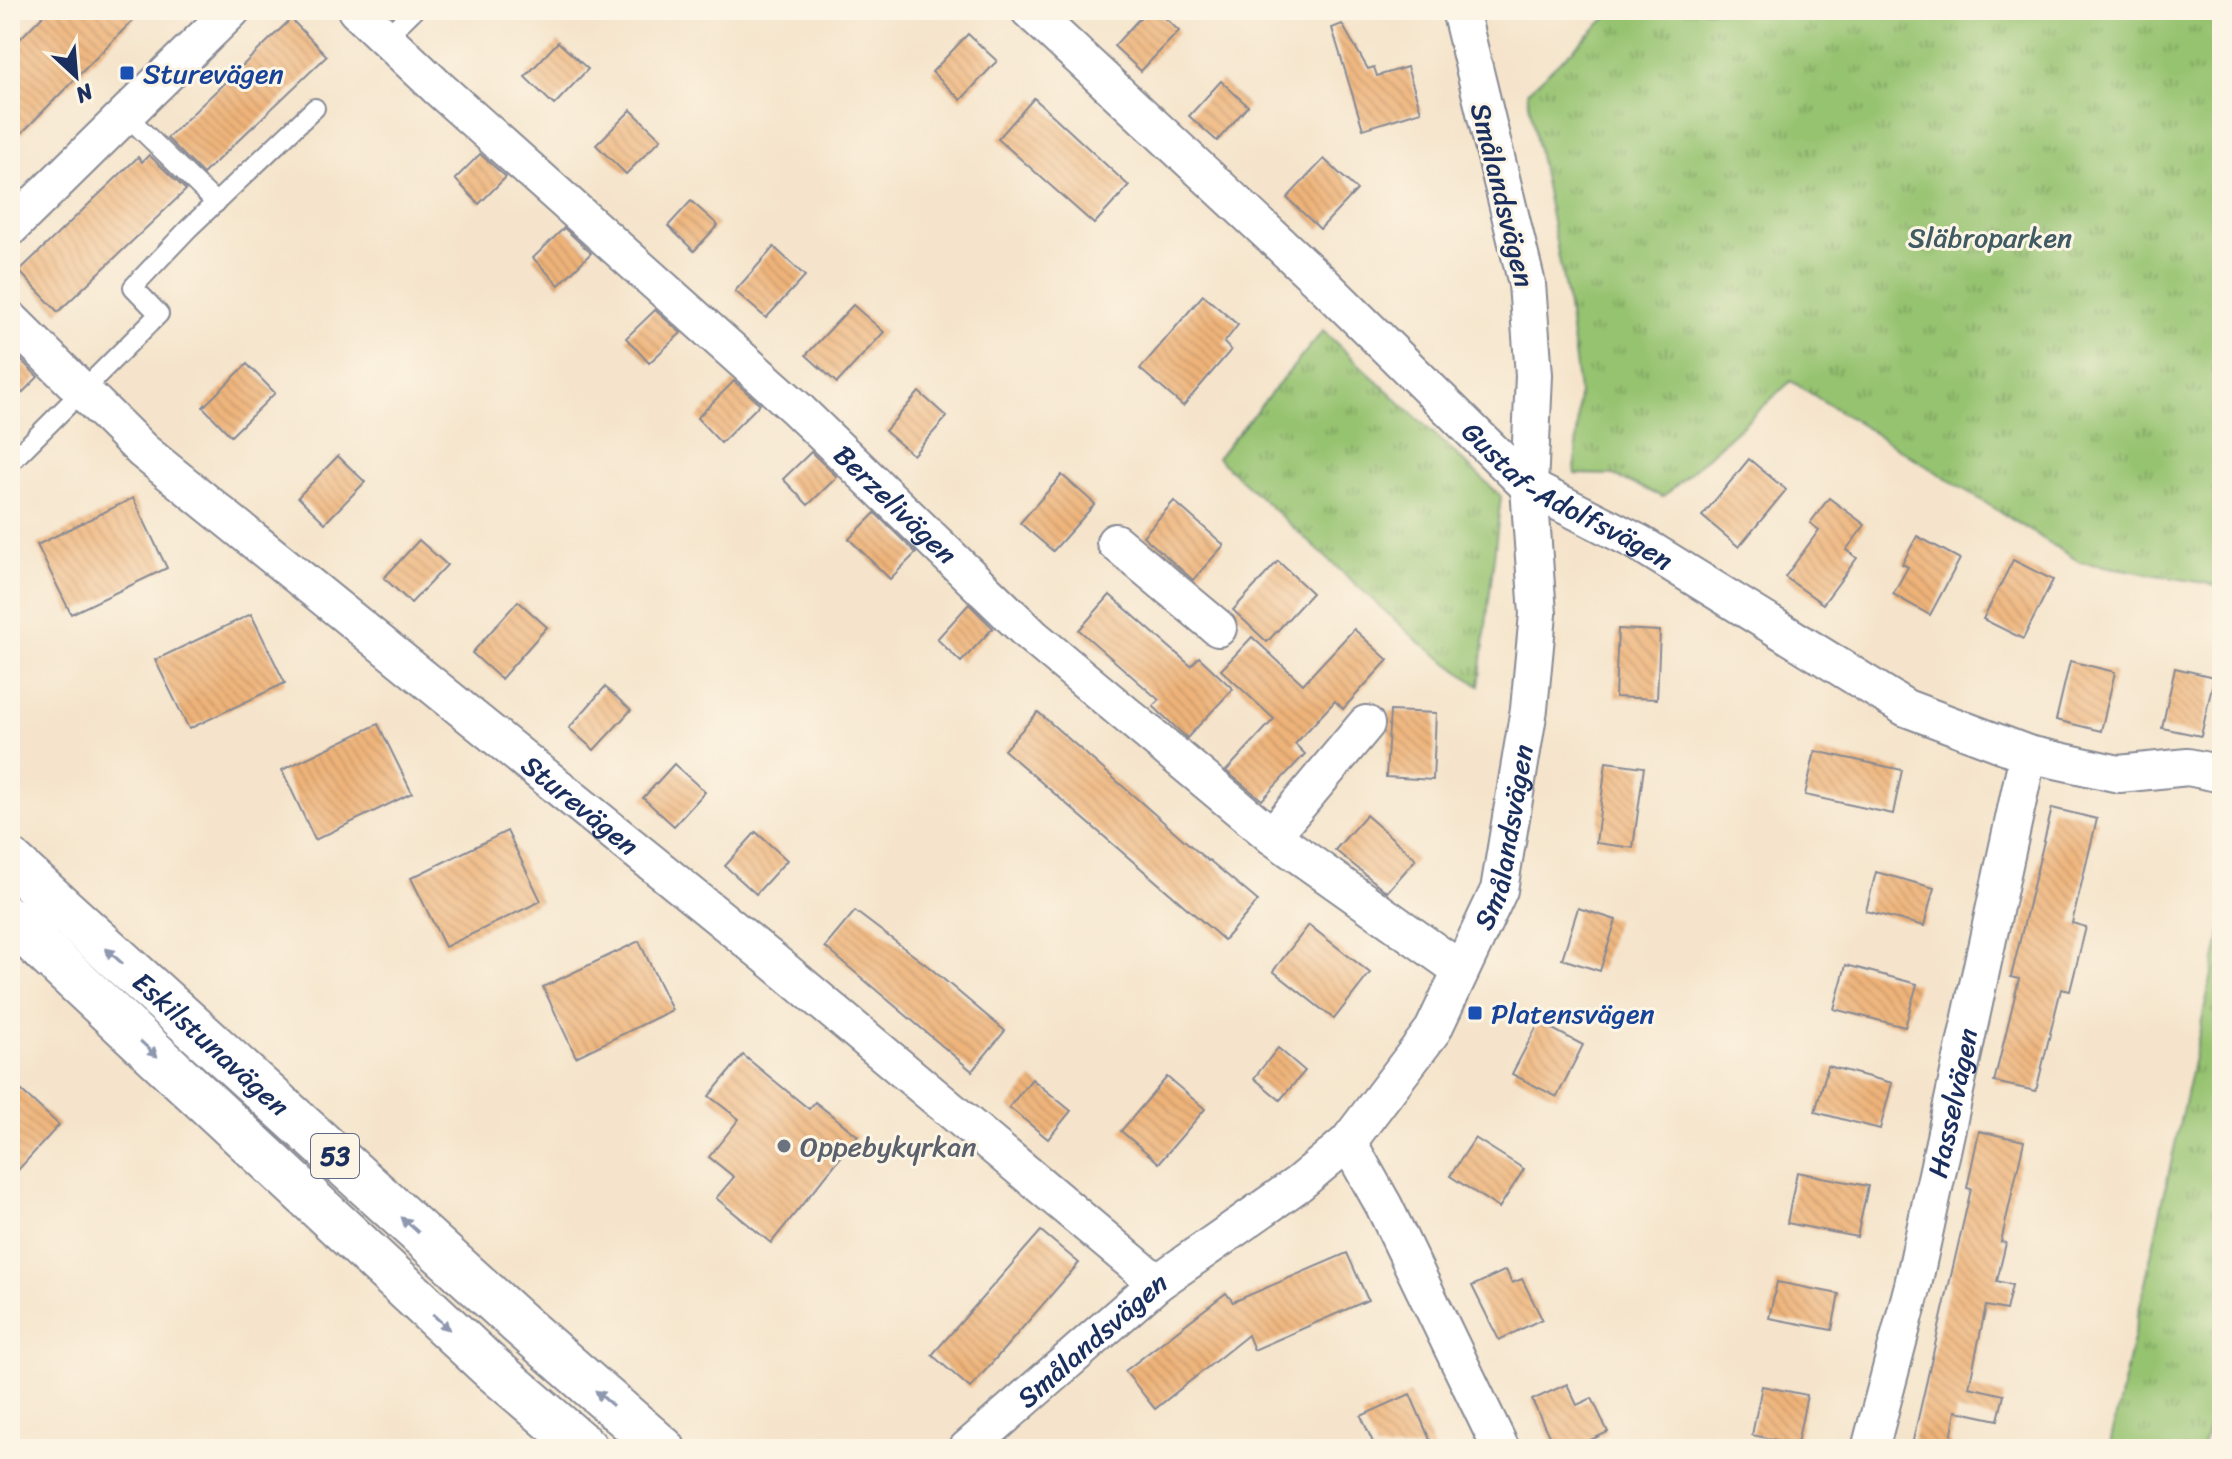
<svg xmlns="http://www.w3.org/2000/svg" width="2232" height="1459" font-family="Sriracha,sans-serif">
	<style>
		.park { fill: url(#park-tufts); stroke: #587967; stroke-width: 2 }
		.building { fill: url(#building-back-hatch) }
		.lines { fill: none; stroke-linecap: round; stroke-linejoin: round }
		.lane-casing { stroke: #888a94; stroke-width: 22 }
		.street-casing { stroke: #888a94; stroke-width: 40 }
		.primary-casing { stroke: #888a94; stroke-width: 48 }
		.lane { stroke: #fff; stroke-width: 18 }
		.street { stroke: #fff; stroke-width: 36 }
		.primary { stroke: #fff; stroke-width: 44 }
		.oneway { fill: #8d97ae }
		.transit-dot { fill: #1a4fb4; stroke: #fcf5e5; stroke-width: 3 }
		.worship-dot { fill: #6b7280; stroke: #fcf5e5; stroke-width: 3 }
		.labels { text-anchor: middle; stroke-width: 6; stroke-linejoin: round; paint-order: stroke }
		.shield { fill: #fcf5e5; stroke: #5e6a86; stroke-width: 2 }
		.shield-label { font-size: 26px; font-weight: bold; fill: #1b2f5e }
		.transit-label { font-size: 28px; fill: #164399; stroke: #fcf5e5; text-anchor: start }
		.street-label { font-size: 28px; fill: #1b2f5e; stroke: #fcf5e5 }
		.park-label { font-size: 28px; fill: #405b63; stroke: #fcf5e5 }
		.worship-label { font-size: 28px; fill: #5b616d; stroke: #fcf5e5; text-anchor: start }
	</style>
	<defs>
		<pattern id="park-tufts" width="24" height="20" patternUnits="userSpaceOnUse" patternTransform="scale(2)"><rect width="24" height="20" fill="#96c370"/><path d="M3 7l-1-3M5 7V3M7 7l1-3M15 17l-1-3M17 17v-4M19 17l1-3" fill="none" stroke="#7a9f5f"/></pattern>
		<pattern id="building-back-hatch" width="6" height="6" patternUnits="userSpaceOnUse" patternTransform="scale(2)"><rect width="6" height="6" fill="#eeb379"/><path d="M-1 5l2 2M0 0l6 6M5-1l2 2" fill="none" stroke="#cc9a6b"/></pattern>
	</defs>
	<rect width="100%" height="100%" fill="#fcf5e5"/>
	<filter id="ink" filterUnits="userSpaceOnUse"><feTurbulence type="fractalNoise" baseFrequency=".0125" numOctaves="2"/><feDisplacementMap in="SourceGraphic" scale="16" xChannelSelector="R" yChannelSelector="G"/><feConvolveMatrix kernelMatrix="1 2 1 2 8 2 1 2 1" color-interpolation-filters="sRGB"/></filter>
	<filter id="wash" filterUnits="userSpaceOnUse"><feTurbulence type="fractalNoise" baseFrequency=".006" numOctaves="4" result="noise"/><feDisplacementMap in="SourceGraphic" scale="32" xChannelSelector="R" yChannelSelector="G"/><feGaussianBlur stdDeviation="1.8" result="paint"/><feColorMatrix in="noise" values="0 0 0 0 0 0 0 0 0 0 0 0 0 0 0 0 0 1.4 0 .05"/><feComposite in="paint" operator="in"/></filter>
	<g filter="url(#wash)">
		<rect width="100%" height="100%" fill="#f5e4cb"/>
		<g class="park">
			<path d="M1615,10H2222V586L2080,562L1791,381L1663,497L1613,475L1575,474L1579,391L1567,300L1527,92Z"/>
			<path d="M1323,331L1501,496L1479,686L1418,641L1217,458Z"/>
			<path d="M2222,928V1379L2202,1449H2109Z"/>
		</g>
		<g id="blocks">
			<g class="building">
				<path d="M48,10H143L10,145V49Z"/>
				<path d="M1147,10H1157L1179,31L1141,71L1114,46Z"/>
				<path d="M291,19L327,56L203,174L167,138Z"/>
				<path d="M1342,24L1368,69L1374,67L1377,76L1407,67L1421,111L1363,129L1332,28Z"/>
				<path d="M968,34L997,61L961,100L932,72Z"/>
				<path d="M558,42L588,69L554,105L525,77Z"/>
				<path d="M1221,81L1248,106L1217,141L1189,116Z"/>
				<path d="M1034,98L1129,186L1094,224L998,139Z"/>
				<path d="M631,110L661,139L626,174L596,145Z"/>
				<path d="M480,154L506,177L479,204L455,179Z"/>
				<path d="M149,155L186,190L58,312L19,271L138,157L142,162Z"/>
				<path d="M1324,159L1357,190L1320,229L1287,198Z"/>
				<path d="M691,201L718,225L694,251L668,226Z"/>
				<path d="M564,228L591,253L559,285L533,258Z"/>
				<path d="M774,247L805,276L766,318L735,291Z"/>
				<path d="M1203,295L1238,325L1224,343L1231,350L1183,406L1140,369Z"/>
				<path d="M853,305L884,332L837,383L806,355Z"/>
				<path d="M655,310L681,333L649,363L626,338Z"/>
				<path d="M10,349L38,377L10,405Z"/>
				<path d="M247,364L275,393L231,436L203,407Z"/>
				<path d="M734,381L760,404L721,443L697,418Z"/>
				<path d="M919,392L947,417L913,455L885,431Z"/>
				<path d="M811,452L837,477L808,505L783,479Z"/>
				<path d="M338,456L365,482L325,523L298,497Z"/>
				<path d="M1749,459L1786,490L1739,547L1702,516Z"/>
				<path d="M1062,475L1095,504L1053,551L1020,523Z"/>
				<path d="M133,498L167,568L71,614L37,545Z"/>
				<path d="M1829,498L1865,525L1846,550L1857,558L1823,604L1785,577L1819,530L1810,523Z"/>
				<path d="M1174,501L1224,545L1193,580L1143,536Z"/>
				<path d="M875,513L916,553L890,579L849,539Z"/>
				<path d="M1917,536L1960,559L1930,615L1893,594L1908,567L1902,564Z"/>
				<path d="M419,540L447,565L411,603L384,578Z"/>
				<path d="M2013,560L2053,580L2023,639L1983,619Z"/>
				<path d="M1278,561L1312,593L1267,642L1233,610Z"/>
				<path d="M1110,595L1191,666L1199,657L1233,689L1187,738L1153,706L1159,700L1079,630Z"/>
				<path d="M518,601L547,627L501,679L472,653Z"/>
				<path d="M969,604L993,628L961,662L937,639Z"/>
				<path d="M251,614L285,683L189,729L155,660Z"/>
				<path d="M1354,629L1388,660L1343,709L1335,701L1295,744L1305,754L1262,800L1226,771L1274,719L1221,670L1252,637L1303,684Z"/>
				<path d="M1618,629L1660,631L1657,699L1615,697Z"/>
				<path d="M2070,661L2115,672L2101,731L2056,720Z"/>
				<path d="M2175,668L2214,677L2201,736L2162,728Z"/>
				<path d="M605,687L631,710L594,750L569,728Z"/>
				<path d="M1390,711L1436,713L1433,780L1386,777Z"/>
				<path d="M1038,712L1208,861L1209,860L1258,901L1224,940L1004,750Z"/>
				<path d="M378,724L412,793L315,840L282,770Z"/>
				<path d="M1815,751L1902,770L1893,814L1805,795Z"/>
				<path d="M1606,762L1644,767L1633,848L1596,843Z"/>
				<path d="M674,764L705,792L674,826L643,798Z"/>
				<path d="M2052,808L2097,819L2072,923L2086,927L2070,991L2061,989L2036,1091L1994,1082L2019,979L2011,977Z"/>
				<path d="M1366,815L1416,859L1387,892L1335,850Z"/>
				<path d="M507,831L541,901L445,947L411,878Z"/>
				<path d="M756,832L787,860L756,894L725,866Z"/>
				<path d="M1876,872L1934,888L1924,926L1866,911Z"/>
				<path d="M1578,908L1616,920L1600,971L1562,959Z"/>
				<path d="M855,911L929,967L1005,1031L972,1071L825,947Z"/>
				<path d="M1309,925L1370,973L1334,1019L1273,971Z"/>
				<path d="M639,941L672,1010L576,1057L543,987Z"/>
				<path d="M1846,965L1917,984L1905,1027L1834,1009Z"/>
				<path d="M1539,1022L1583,1045L1557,1097L1512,1074Z"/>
				<path d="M1278,1048L1305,1071L1280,1100L1254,1078Z"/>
				<path d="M743,1055L809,1109L815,1102L858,1136L771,1243L716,1198L734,1177L709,1157L739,1119L709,1096Z"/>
				<path d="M1828,1066L1892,1083L1880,1129L1815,1112Z"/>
				<path d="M1167,1077L1205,1109L1159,1163L1121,1131Z"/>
				<path d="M1032,1079L1071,1111L1048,1139L1009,1107Z"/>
				<path d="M10,1080L59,1125L10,1179Z"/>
				<path d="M1979,1131L2024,1141L2001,1242L2006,1243L1997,1281L2012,1285L2006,1310L1986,1306L1969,1387L2004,1395L1998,1420L1956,1411L1949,1449H1911L1971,1189L1967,1188Z"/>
				<path d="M1475,1138L1524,1169L1499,1208L1450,1176Z"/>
				<path d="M1797,1172L1868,1186L1857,1237L1787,1223Z"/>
				<path d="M1041,1231L1079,1263L970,1388L932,1355Z"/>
				<path d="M1347,1253L1368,1300L1254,1350L1248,1335L1155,1409L1125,1371L1226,1293L1233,1302Z"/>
				<path d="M1506,1270L1512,1283L1522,1279L1542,1319L1499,1340L1472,1286Z"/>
				<path d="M1777,1282L1839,1294L1832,1330L1769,1318Z"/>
				<path d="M1567,1384L1577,1405L1592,1398L1608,1432L1571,1449H1555L1532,1400Z"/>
				<path d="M1762,1386L1807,1395L1797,1444L1752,1435Z"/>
				<path d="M1410,1394L1434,1449H1376L1361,1416Z"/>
			</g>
		</g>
	</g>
	<g filter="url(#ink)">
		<use href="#blocks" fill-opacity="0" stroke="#888a94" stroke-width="2"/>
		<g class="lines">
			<defs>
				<g id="lane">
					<path d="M385,38L414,10"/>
					<path d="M125,114L216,203"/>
					<path d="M10,463L159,314L133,287L188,229L315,108"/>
				</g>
				<g id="street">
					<path id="s1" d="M356,10L436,86L796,408L1032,636L1272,836L1461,970"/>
					<path id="s2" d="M1029,10L1325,286L1529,487L1639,543L1906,708L2028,754L2119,774L2188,767L2222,774"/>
					<path d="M10,228L232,10"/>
					<path id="s3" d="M10,319L143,451L773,961L1157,1283"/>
					<path d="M1115,542L1218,628"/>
					<path d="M1272,836L1366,724"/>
					<path d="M1348,1142L1384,1206L1501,1449"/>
					<path id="s4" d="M967,1449L1157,1283L1298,1184L1348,1142L1433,1030L1499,890L1529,709L1538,614L1529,487L1534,375L1527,284L1460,10"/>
					<path id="s5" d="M1870,1449L1913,1285L2028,754"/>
				</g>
				<g id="primary">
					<path id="s6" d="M10,861L521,1325L663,1449"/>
					<path d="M10,919L487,1364L586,1449"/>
				</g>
			</defs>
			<use href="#lane" class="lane-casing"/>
			<use href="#street" class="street-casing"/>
			<use href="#primary" class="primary-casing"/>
			<use href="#lane" class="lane"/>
			<use href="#street" class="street"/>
			<use href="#primary" class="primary"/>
		</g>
		<defs><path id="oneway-solid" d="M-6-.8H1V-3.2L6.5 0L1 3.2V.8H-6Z" transform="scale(2)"/></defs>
		<g class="oneway">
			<use href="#oneway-solid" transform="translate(114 956) rotate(-138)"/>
			<use href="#oneway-solid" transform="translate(149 1049) rotate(43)"/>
			<use href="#oneway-solid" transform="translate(410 1225) rotate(-138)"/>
			<use href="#oneway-solid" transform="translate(441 1322) rotate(43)"/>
			<use href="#oneway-solid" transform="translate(604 1398) rotate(-139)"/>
		</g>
	</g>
	<g class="transit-dot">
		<rect x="119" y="65" width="16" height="16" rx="4"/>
		<rect x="1467" y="1005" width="16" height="16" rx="4"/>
	</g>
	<circle class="worship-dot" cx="784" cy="1146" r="8"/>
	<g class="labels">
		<rect class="shield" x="311" y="1134" width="48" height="44" rx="6"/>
		<g class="shield-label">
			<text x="335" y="1165">53</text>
		</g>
		<g class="transit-label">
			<text x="143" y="83">Sturevägen</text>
			<text x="1491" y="1023">Platensvägen</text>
		</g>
		<g class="street-label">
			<text transform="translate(1503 195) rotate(76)" y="10">Smålandsvägen</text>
			<text dy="10" stroke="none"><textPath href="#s2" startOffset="728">Gustaf-Adolfsvägen</textPath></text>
			<text dy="10" stroke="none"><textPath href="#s1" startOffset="732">Berzelivägen</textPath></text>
			<text dy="10" stroke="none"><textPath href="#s3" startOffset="750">Sturevägen</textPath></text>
			<text dy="10" stroke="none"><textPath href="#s4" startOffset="838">Smålandsvägen</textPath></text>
			<text dy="10" stroke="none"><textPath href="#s6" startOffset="272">Eskilstunavägen</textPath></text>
			<text dy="10" stroke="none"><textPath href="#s5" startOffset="356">Hasselvägen</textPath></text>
			<text dy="10" stroke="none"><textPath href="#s4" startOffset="166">Smålandsvägen</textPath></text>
		</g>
		<g class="park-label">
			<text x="1990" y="247">Släbroparken</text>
		</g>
		<g class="worship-label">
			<text x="800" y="1156">Oppebykyrkan</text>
		</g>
	</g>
	<rect width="2232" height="1459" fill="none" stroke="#fcf5e5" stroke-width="40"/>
	<g transform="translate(76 76) rotate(154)" stroke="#fcf5e5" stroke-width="6" paint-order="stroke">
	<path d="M0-6L14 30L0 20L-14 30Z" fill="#1b2f5e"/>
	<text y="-12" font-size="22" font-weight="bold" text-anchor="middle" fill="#1b2f5e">N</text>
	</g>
</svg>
